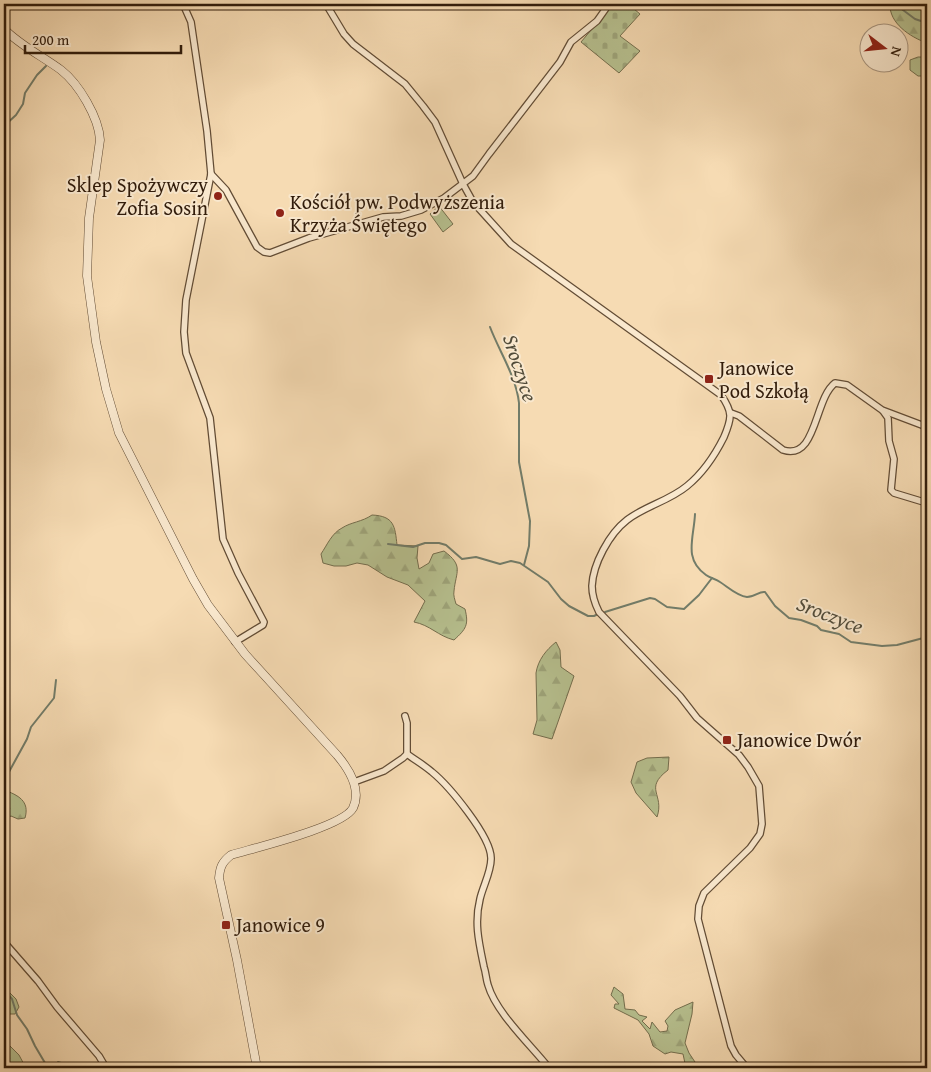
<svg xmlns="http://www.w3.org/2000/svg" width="931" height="1072" font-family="'Gentium Book Plus',serif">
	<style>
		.forest { fill: url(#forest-firs); stroke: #746e4e }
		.cemetery { fill: url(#cemetery-stones); stroke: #746e4e }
		.garden { fill: #b7c190; stroke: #746e4e }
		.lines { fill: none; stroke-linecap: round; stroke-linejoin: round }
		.stream { stroke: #727c69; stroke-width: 2 }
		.minor-casing { stroke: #624c35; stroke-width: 8 }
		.tertiary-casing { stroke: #624c35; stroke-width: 9 }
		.minor { stroke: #f9e8ce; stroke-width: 5.5 }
		.tertiary { stroke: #f9e8ce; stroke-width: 8 }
		.poi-dot { fill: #8f2418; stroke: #f9e8ce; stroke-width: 2 }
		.labels { text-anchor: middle; stroke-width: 4; stroke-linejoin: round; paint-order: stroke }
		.poi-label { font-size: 20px; fill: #311c0b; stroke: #f9e8ce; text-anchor: start }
		.water-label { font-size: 21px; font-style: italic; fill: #524c3a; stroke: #f9e8ce }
	</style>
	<defs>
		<pattern id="forest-firs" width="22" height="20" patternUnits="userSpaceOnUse" patternTransform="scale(1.25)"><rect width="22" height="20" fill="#b7c190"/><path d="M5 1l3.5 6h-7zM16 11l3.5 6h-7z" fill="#9ea57b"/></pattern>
		<pattern id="cemetery-stones" width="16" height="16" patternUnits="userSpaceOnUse" patternTransform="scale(1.25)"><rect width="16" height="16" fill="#b7c190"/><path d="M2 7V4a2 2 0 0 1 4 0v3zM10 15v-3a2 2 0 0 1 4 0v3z" fill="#9ea57b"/></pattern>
	</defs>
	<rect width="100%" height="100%" fill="#f6dbb3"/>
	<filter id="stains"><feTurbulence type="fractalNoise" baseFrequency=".004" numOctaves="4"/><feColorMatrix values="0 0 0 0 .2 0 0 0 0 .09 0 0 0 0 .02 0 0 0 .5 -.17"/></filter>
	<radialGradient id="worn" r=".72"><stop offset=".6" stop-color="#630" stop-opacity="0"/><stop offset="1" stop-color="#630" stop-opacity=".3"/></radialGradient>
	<g class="forest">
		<path d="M890,4H927V43C910,37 889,23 890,4Z"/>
		<path d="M918,57H927V76H918L910,70V60Z"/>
		<path d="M372,515C394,516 395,526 397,545L418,546L417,558L419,569L429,563L433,554L444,551C464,566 456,571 454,591C453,595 455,600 456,604L465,609C469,625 466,629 454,640C438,636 430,625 414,622L425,601L408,585L387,577L368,565L357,563L346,566H334L323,563L321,554C327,545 332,533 342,528C351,522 362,522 372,515Z"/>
		<path d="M556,642L560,650L561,667L574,676L552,739L533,734L537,720L536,673C538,660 546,650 556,642Z"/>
		<path d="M669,757L668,770C643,789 665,794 657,817L636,793L631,782L637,762L647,758Z"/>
		<path d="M4,790C18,795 30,801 25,818L18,819L11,816L4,819Z"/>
		<path d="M4,987L16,999L19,1007L15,1014H4Z"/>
		<path d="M614,987L623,994L625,1009L635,1010L639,1015L647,1017L642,1021L650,1029L652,1022L660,1032L667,1031L668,1026L665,1021L675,1010L693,1002L692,1014L685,1043L689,1053L699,1068H686L683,1054L671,1052L665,1054L653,1046L649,1034L638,1020L614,1008L615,1004H619L611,995Z"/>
		<path d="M8,1044L19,1055L26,1068H4V1047Z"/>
	</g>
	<path class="cemetery" d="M613,4H628L640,14L620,36L640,51L619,73L581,42Z"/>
	<path class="garden" d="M439,206L453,224L443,232L430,214Z"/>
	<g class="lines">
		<g class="stream">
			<path d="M895,4L915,19L927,23"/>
			<path d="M4,126L16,115L23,104L25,93L37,75L46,66"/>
			<path d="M490,327C499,351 516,376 519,403V462L530,521L529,546L524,565"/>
			<path d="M695,514C694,538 683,559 706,575C710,578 716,579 720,582C728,587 737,596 747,597C755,597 759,591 765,592L775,606L789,618L801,620L817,626L821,630L839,634L851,642L882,646L897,645L927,637"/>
			<path d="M388,544L413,547L425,543H439L446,545L462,559L476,557L500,564L511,561L520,563L548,582L561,599L569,606L588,616H594L598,614"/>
			<path d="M605,612L650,598L655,599L667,607L684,609L699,595L712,578"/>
			<path d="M4,781L27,739L31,727L54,698L56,680"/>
			<path d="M4,990L12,999L17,1015L27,1029L35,1046L48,1068"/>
			<path d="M58,1062L64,1064L68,1068"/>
		</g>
		<defs>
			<g id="minor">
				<path d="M183,4L191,22L207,131L211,174L186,300L184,332L186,353L210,418L223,539L238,573L264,622L263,625L235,642"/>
				<path d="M326,4L344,34L353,44L405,84L423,106L435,122L463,184L473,202L511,244L721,395C733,412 732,418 724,437C715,455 703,473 687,486C669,501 645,506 627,520C609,534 593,564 592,586C592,596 595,604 599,612L680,696L697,718L739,755L748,767L759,786L762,824L760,834L750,848L704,893L699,906L698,919L731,1046L736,1055L747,1068"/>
				<path d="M211,174L226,190L257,247L264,252L270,253L309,238L383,217L401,216L421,210L444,198L473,176L489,154L560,62L571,42L597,21L609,4"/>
				<path d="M883,411L888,418L889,441L894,459L891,490L894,493L927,503"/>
				<path d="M731,413L739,416L783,450C817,461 814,399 835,383L847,385L882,410L927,427"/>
				<path d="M407,754C415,760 424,765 432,772C448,785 492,837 491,859C491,872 483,886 480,899C474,923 479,943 484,967C486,973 486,979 488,985C496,1013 531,1045 549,1068"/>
				<path d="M354,782L384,771L403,758L407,754V723L405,716"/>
				<path d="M4,942L38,981L57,1007L99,1056L106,1068"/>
			</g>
			<path id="tertiary" d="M4,29C21,46 42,56 61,70C79,84 99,118 100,140L89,218L87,276L96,342L106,389L119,433L193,579L208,605L245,654L337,755C348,768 362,789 353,808C343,827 254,848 231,855C222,862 220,867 219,878L237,960L257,1068"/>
		</defs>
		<use href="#minor" class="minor-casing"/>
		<use href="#tertiary" class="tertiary-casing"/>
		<use href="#minor" class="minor"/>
		<use href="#tertiary" class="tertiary"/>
	</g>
	<g class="poi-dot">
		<circle cx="218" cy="196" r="5"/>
		<circle cx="280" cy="213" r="5"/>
		<rect x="704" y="374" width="10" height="10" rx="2.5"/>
		<rect x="722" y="735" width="10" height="10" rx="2.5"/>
		<rect x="221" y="920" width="10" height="10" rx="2.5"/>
	</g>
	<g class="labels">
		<g class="poi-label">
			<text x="208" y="192" text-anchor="end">Sklep Spożywczy<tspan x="208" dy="23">Zofia Sosin</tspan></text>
			<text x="290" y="209">Kościół pw. Podwyższenia<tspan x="290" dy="23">Krzyża Świętego</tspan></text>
			<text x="719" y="375">Janowice<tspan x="719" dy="23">Pod Szkołą</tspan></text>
			<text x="737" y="747">Janowice Dwór</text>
			<text x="236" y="932">Janowice 9</text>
		</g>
		<g class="water-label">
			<text transform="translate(520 368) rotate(72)" y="7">Sroczyce</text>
			<text transform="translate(830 615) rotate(21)" y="7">Sroczyce</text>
		</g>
	</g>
	<rect width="931" height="1072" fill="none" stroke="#f6dbb3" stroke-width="20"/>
	<rect x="5" y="5" width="921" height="1062" fill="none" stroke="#311c0b" stroke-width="2.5"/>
	<rect x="10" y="10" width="911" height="1052" fill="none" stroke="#311c0b"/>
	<g transform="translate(884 48) rotate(106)"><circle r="24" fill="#f9e8ce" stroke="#a99680"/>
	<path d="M0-4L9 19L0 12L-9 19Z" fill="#8f2418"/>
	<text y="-8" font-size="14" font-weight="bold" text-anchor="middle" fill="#311c0b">N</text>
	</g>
	<path d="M25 45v8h156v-8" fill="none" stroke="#311c0b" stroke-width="2.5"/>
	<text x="32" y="45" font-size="15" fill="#311c0b" stroke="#f9e8ce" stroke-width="4" paint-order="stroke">200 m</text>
	<rect width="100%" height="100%" filter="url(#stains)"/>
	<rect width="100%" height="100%" fill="url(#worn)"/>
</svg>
